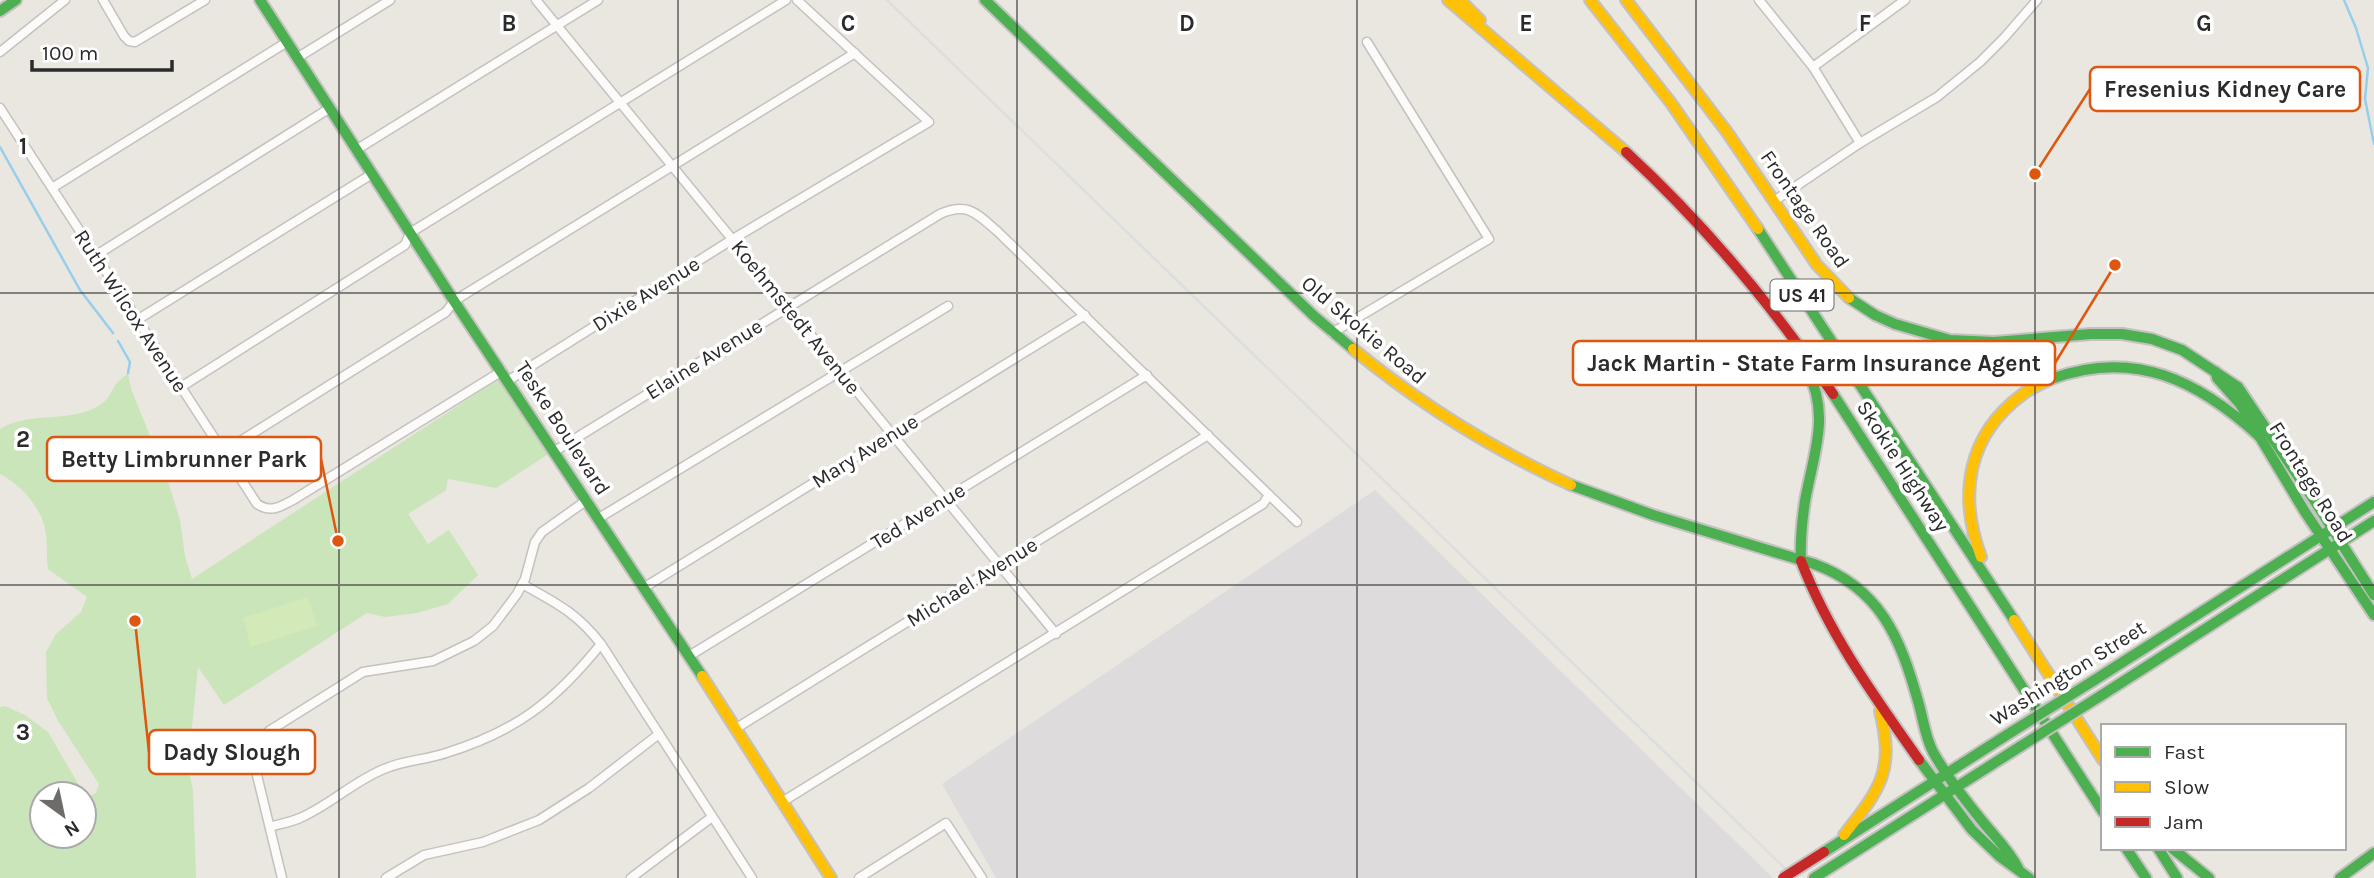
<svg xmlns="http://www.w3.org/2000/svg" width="2374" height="878" font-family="Karla,sans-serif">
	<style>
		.industrial { fill: #dedbdc }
		.green { fill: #c9e5b9 }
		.pitch { fill: #d3e9b7 }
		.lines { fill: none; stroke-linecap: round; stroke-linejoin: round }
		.stream { stroke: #94d0ec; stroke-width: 2.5 }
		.street-casing { stroke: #c3c2c1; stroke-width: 11 }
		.fast-casing { stroke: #c3c2c1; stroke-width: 14 }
		.slow-casing { stroke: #c3c2c1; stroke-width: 14 }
		.jam-casing { stroke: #c3c2c1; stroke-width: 14 }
		.street { stroke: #fcfbfa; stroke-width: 8 }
		.fast { stroke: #4caf50; stroke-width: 10 }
		.slow { stroke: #ffc107; stroke-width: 10 }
		.jam { stroke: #c62828; stroke-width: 10 }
		.rail { stroke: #dededf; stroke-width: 2.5 }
		.fast-bridge-casing { stroke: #c3c2c1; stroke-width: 14; stroke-linecap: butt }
		.jam-bridge-casing { stroke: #c3c2c1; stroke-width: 14; stroke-linecap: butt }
		.fast-bridge { stroke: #4caf50; stroke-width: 10 }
		.jam-bridge { stroke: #c62828; stroke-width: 10 }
		.grid { fill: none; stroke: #2b2b2b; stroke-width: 2; stroke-opacity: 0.55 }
		.labels { text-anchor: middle; stroke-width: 7; stroke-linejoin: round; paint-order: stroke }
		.shield { fill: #fff; stroke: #6b6b6b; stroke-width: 2 }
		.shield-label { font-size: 19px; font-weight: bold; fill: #2b2b2b }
		.street-label { font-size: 21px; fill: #2b2b2b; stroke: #fff }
		.grid-label { font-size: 23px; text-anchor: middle; font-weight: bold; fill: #2b2b2b; stroke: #fff; stroke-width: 7; stroke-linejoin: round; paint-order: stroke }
		.leader { fill: none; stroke: #df570e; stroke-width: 2.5 }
		.callout-dot { fill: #df570e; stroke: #fff; stroke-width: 2.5 }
		.callout { fill: #fff; stroke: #df570e; stroke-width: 2.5 }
		.callout-label { font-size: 23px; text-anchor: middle; font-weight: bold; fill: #2b2b2b }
	</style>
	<rect width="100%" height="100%" fill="#eae6e0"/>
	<path class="industrial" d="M1375,490L1773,878H996L942,784Z"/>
	<path class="green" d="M128,373L131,389L166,475L180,520L185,556L192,579L502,377L550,453L496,488L448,479L446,490L408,514L428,544L449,530L478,575L448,604L417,613L385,617L367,613L224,705L198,667L188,767L193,790L196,878H0V707L5,706L25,715L48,732L84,794H42V836H84V794L89,797L96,793L99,784L57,719L47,698L46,652L56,634L81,612L87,597L48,569C46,556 48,542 45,529C41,507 20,484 0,474V429C33,409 73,426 104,402C109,398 112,390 116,384C120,380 124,377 128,373Z"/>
	<path class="pitch" d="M308,597L317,626L251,647L243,618Z"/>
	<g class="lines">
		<g class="stream">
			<path d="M2344,0L2356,28L2368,68L2365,99L2374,144"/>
			<path d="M0,147L80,290L113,333"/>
			<path d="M118,341L130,362L128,373"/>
		</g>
		<defs>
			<g id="street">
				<path d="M103,0L124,36L129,41L135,42L205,0"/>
				<path d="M536,0L1056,634"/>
				<path d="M1759,0L1813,67L1860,143"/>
				<path d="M0,52L65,0"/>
				<path d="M297,58L390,0"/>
				<path d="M1813,67L1905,0"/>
				<path d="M0,108L257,504C271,513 280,507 293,500L502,371"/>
				<path d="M356,150L598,0"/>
				<path d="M52,188L287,42"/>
				<path d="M1774,201L1860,143L1937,97L1980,62L2004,38L2037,0"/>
				<path d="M95,256L330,108"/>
				<path d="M137,320L372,174"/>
				<path d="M1332,333L1489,239L1367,42"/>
				<path d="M509,380L733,239L929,122L797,0"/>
				<path d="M181,387L405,245L410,233L786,0"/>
				<path d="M555,451L940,214C968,202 976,213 997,231L1297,522"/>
				<path d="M223,452L446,312L454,301L855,53"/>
				<path d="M599,518L948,306"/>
				<path d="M522,584C556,603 576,612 601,644L752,878"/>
				<path d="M645,587L1085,315"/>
				<path d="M689,656L1147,375"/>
				<path d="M735,729L1208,435"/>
				<path d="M782,802L1263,504L1269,495"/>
				<path d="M270,827C280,824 291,822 300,818C330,805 354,781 384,769C404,760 426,760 446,753C517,731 555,701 601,644"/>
				<path d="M282,878L255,767L261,741L269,731L363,672L433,661L474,641L493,626L517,594L525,579L535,542L542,532L587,500"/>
				<path d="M386,878L424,855L483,842L539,820L589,788L659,734"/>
				<path d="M631,878L712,817"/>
				<path d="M859,878L946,823L982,878"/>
			</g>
			<g id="fast">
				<path d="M260,0L454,301L702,676"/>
				<path d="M985,0L1314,316L1353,349"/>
				<path d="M0,11L16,0"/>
				<path d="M1758,229L2014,620"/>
				<path d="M1849,298L1875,315L1895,324L1950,340L1994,342L2091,334H2122L2152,339L2182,350L2238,387L2316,503L2374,595"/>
				<path d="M2216,372L2217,378L2240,404L2305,512L2374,615"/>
				<path d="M2051,379C2135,348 2199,381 2260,437"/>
				<path d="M1833,394L2103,812"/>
				<path d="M1571,485L1653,515L1814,564C1880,588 1900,637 1918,701C1923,718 1925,737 1933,752C1947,777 1965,800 1983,822C1995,837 2009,850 2018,868"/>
				<path d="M1801,561C1800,541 1802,521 1805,501C1814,451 1831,415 1806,367"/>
				<path d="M2093,681L2374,502"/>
				<path d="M2102,695L2374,521"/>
				<path d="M1919,760L1972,830L1999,856L2029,878"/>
				<path d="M2126,848L2146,878"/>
				<path d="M2158,848L2177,878"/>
				<path d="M2172,848L2209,878"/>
				<path d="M1824,852L2013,731"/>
				<path d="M1814,878L2021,746"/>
				<path d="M2340,878L2374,853"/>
			</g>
			<g id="slow">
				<path d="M1448,0L1626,152"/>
				<path d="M1460,0L1480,20"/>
				<path d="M1590,0L1671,103L1758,229"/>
				<path d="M1626,0L1727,132L1817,265L1849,298"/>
				<path d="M1353,349C1420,404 1492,449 1571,485"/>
				<path d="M1981,557C1958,495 1967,435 2023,394C2031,388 2042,383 2051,379"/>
				<path d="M2014,620L2103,760"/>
				<path d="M702,676L831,878"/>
				<path d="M1844,835C1880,789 1895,771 1880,711"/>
			</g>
			<g id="jam">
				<path d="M1626,152C1705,225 1773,306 1833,394"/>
				<path d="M1801,561C1829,634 1874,696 1919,760"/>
			</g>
		</defs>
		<use href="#street" class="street-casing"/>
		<use href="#fast" class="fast-casing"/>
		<use href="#slow" class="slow-casing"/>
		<use href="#jam" class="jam-casing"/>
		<use href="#street" class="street"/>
		<use href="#fast" class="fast"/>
		<use href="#slow" class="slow"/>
		<use href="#jam" class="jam"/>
		<path class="rail" d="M887,0L1795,878"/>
		<defs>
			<g id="fast-bridge">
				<path d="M2013,731L2093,681"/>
				<path d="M2021,746L2102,695"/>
			</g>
			<path id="jam-bridge" d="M1783,878L1824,852"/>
		</defs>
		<use href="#fast-bridge" class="fast-bridge-casing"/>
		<use href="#jam-bridge" class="jam-bridge-casing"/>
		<use href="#fast-bridge" class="fast-bridge"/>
		<use href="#jam-bridge" class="jam-bridge"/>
	</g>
	<path class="grid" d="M339,0V878M678,0V878M1017,0V878M1357,0V878M1696,0V878M2035,0V878M0,293H2374M0,585H2374"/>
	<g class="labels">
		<rect class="shield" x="1770.5" y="279.5" width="63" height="31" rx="5"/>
		<g class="shield-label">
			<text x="1802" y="302">US 41</text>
		</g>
		<g class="street-label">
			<text transform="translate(1805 209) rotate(55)" y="7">Frontage Road</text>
			<text transform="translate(646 294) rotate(-32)" y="7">Dixie Avenue</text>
			<text transform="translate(131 311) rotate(57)" y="7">Ruth Wilcox Avenue</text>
			<text transform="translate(796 317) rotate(51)" y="7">Koehmstedt Avenue</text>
			<text transform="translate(1364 330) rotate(40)" y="7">Old Skokie Road</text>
			<text transform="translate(704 359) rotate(-32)" y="7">Elaine Avenue</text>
			<text transform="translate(563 428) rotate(57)" y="7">Teske Boulevard</text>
			<text transform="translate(865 451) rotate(-32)" y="7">Mary Avenue</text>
			<text transform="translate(1903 466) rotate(57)" y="7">Skokie Highway</text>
			<text transform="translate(2311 482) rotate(58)" y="7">Frontage Road</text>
			<text transform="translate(918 516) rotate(-32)" y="7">Ted Avenue</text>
			<text transform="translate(972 582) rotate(-32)" y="7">Michael Avenue</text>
			<text transform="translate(2068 673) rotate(-32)" y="7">Washington Street</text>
		</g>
	</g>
	<g class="grid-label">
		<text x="509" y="31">B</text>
		<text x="848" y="31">C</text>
		<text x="1187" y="31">D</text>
		<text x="1526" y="31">E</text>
		<text x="1865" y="31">F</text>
		<text x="2204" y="31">G</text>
		<text x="23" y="154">1</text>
		<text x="23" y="447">2</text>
		<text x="23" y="740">3</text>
	</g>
	<path class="leader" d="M2035 174L2090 89M2115 265L2055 363M338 541L321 459M135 621L149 752"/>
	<g class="callout-dot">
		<circle cx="2035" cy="174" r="7"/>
		<circle cx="2115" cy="265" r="7"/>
		<circle cx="338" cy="541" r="7"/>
		<circle cx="135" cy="621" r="7"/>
	</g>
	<g class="callout">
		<rect x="2090" y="67" width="270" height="44" rx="7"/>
		<rect x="1573" y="341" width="482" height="44" rx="7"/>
		<rect x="47" y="437" width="274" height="44" rx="7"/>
		<rect x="149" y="730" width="166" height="44" rx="7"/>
	</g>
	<g class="callout-label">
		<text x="2225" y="97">Fresenius Kidney Care</text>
		<text x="1814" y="371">Jack Martin - State Farm Insurance Agent</text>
		<text x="184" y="467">Betty Limbrunner Park</text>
		<text x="232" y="760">Dady Slough</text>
	</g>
	<rect x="2101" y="724" width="245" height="126" fill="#ffffff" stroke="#aaaaaa" stroke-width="2"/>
	<rect x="2115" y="747" width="35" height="10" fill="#4caf50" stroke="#aaaaaa" stroke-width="2"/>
	<text x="2164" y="759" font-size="21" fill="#2b2b2b">Fast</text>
	<rect x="2115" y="782" width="35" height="10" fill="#ffc107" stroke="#aaaaaa" stroke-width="2"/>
	<text x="2164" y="794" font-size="21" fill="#2b2b2b">Slow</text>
	<rect x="2115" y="817" width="35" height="10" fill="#c62828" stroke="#aaaaaa" stroke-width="2"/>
	<text x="2164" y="829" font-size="21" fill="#2b2b2b">Jam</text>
	<g transform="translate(63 815) rotate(147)"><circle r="33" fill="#ffffff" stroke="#aaaaaa" stroke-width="2"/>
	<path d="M0-5L12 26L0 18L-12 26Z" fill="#6e6c6a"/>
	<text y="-10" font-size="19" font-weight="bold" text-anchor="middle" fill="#2b2b2b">N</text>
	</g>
	<path d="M32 60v10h140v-10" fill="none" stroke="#2b2b2b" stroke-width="3.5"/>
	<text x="42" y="60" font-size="21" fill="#2b2b2b" stroke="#ffffff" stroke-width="5" paint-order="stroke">100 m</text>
</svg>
